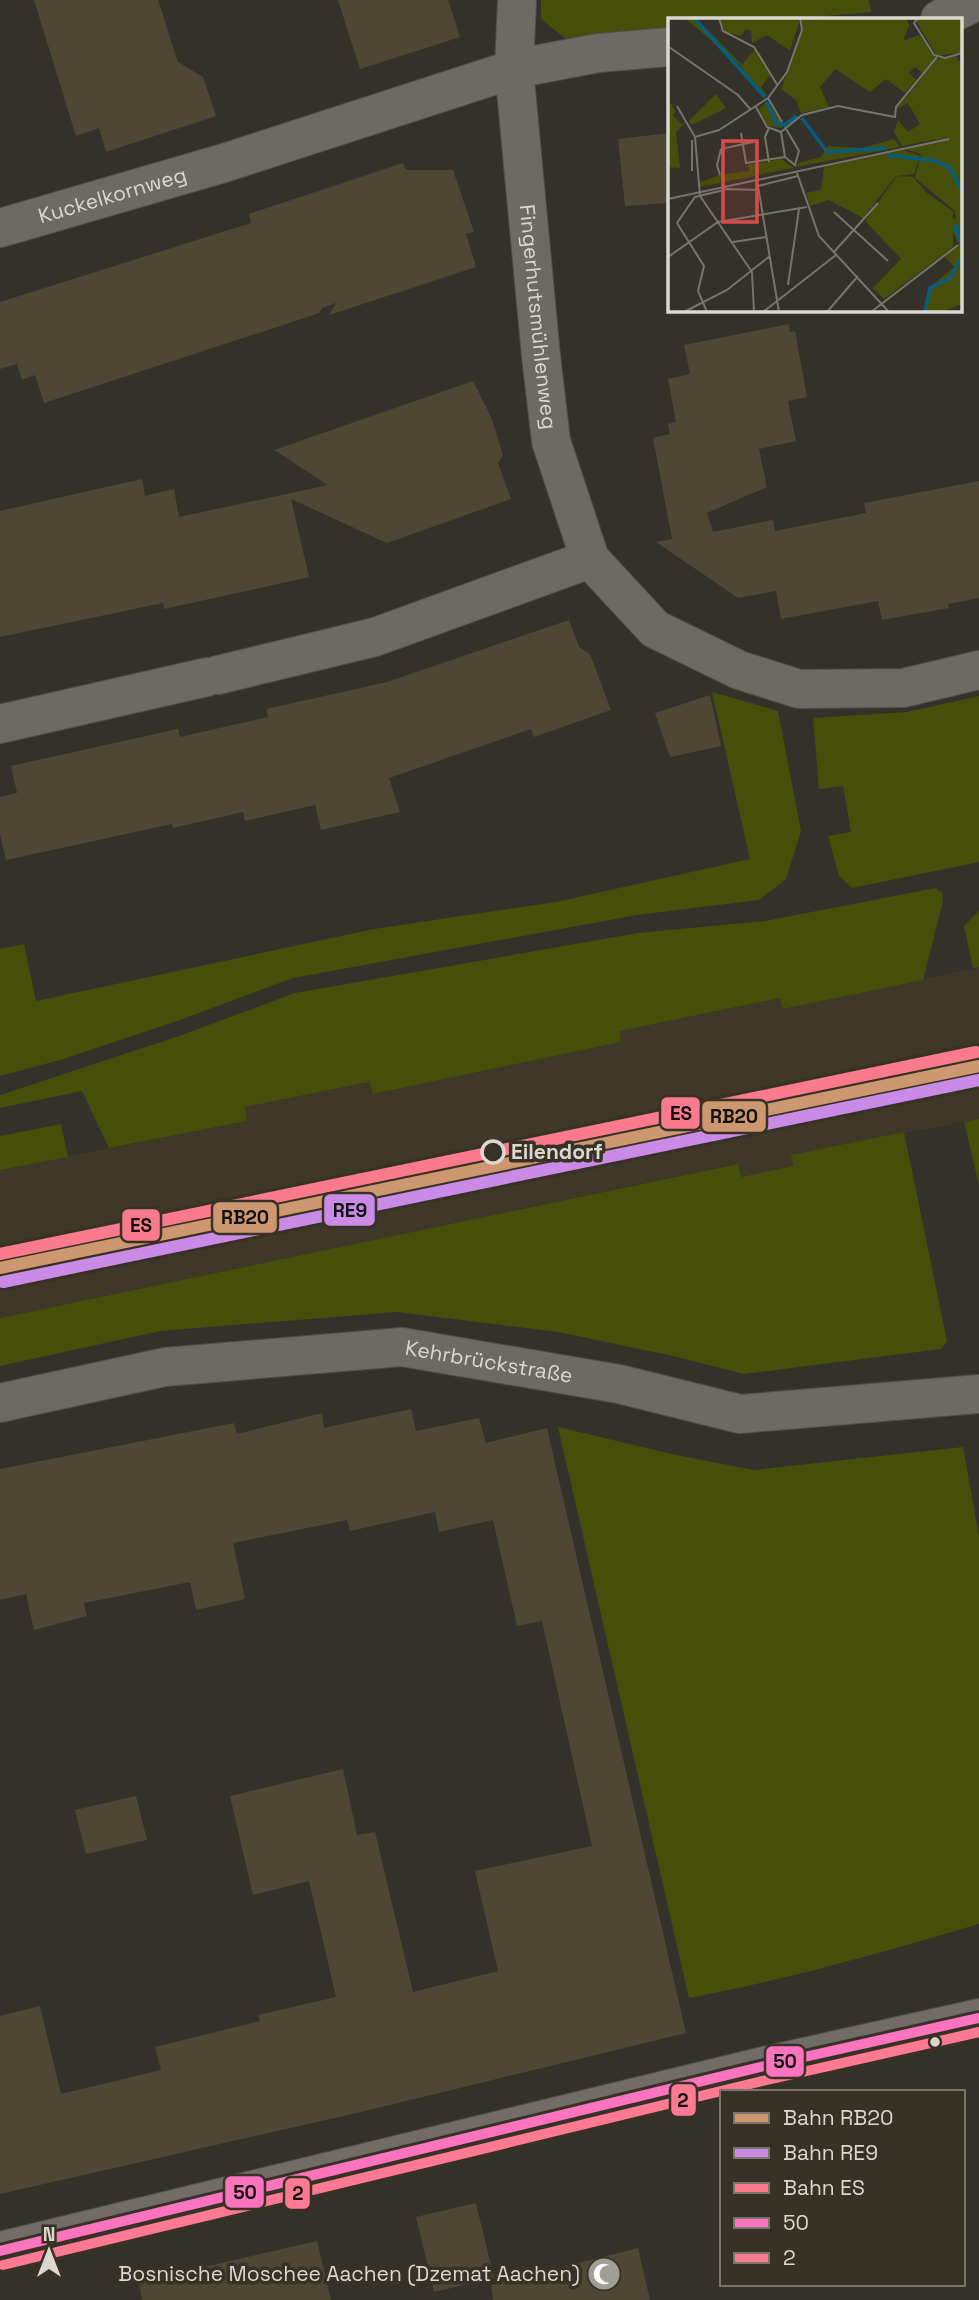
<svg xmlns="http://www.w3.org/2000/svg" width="979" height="2300" font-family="'Space Grotesk',sans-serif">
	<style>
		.built { fill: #3f3727 }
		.green { fill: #454f0a }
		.building { fill: #4e4734 }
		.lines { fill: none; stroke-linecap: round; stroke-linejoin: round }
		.street-casing { stroke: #524e49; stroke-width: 40 }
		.secondary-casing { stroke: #524e49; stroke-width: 40 }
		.street { stroke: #6c6a65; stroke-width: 38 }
		.secondary { stroke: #726c68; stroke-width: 38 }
		.bus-1-casing { stroke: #383226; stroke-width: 16 }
		.bus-2-casing { stroke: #383226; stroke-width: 16 }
		.bus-1 { stroke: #fc73be; stroke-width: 10 }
		.bus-2 { stroke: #fe7a93; stroke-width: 10 }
		.rail-1-casing { stroke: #383226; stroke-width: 18 }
		.rail-2-casing { stroke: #383226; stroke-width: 18 }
		.rail-3-casing { stroke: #383226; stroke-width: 18 }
		.rail-1 { stroke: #cd976f; stroke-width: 12 }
		.rail-2 { stroke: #ca8be6; stroke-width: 12 }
		.rail-3 { stroke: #fb7b8d; stroke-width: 12 }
		.stop-dot { fill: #383226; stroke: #dcd8d0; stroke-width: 3.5 }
		.bus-dot { fill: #dcd8d0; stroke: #383226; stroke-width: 2.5 }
		.labels { text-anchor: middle; stroke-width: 7; stroke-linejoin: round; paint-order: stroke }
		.street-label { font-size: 21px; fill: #dcd8d0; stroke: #383226 }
		.stop-label { font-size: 21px; font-weight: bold; fill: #dcd8d0; stroke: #383226; text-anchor: start }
		.poi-label { font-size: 21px; fill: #dcd8d0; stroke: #383226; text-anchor: end }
		.inset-river { fill: none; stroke: #055e7f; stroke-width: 3.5 }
		.inset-road { fill: none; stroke: #77746c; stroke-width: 2 }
		.view { fill: #d74b4a; fill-opacity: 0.15; stroke: #d74b4a; stroke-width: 3.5 }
		.inset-edge { fill: none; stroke: #dcd8d0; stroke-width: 3.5 }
		.line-badge { stroke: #383226; stroke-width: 2.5 }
		.pale-badge-label { font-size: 19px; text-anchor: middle; font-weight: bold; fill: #111 }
	</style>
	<rect width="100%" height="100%" fill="#34312a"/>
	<path class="built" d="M979,967V1119L792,1155L793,1166L741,1177L737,1164L0,1318V1170L246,1121L244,1107L370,1082L373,1094L621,1042L620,1031L780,998L783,1009Z"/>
	<g class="green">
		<path d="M541,0H869L871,12L792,19H669V30L567,40L541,19Z"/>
		<path d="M712,692L778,711L801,831L786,879L759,900L637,915L293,978L174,1022L60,1060L0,1076V949L24,944L36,1001L374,929L556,902L750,859Z"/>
		<path d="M979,696V862L852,888L839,876L828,836L851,832L843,786L819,789L813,718L907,712Z"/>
		<path d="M936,888L942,893L943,901L923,980L783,1009L780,998L620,1031L621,1042L373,1094L369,1082L245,1107L247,1121L109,1148L82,1091L0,1108V1095L179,1036L295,993L638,933L765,921Z"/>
		<path d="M979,911V967L973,968L964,926Z"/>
		<path d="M979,1119V1185L964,1122Z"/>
		<path d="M61,1124L68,1157L0,1170V1136Z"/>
		<path d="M904,1132L947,1341L941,1349L744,1374L673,1356L558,1332L397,1312L160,1331L0,1366V1318L738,1164L741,1177L793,1166L791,1155Z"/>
		<path d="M558,1427L676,1455L754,1470L963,1447L979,1536V1924C883,1952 787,1980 689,1998Z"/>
	</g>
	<g class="building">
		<path d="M34,0H158L178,62L203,77L216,116L106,152L99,128L76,136Z"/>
		<path d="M338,0H448L460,37L360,69Z"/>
		<path d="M669,133V203L625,206L618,139Z"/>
		<path d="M403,163L406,170H453L474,232L466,234L476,267L329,315L336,303L322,308L319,313L283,325L44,403L35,375L22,380L17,364L0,369V302L251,223L249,214Z"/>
		<path d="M789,324L790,332L795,331L807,397L788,401L796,441L759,449L767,487L707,513L713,532L773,520L775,531L866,513L864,503L979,481V598L948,604L949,608L882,620L878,601L781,619L776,591L738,598L656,542L672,539L653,438L670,434L668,424L676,422L668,379L690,374L684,345Z"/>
		<path d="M473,381L491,417L503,455L498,463L511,499L387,543L291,499L309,577L164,609L163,603L0,637V511L142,479L145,496L174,489L179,517L328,485L274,450Z"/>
		<path d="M569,620L579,647L590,654L611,710L534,737L531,729L389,778L400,812L321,830L315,805L245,821L243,812L173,828L172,824L6,860L0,834V797L17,793L11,766L178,729L180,737L268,717L266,709L387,682Z"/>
		<path d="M710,695L721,746L670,757L655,713Z"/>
		<path d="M411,1409L416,1431L479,1418L486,1443L547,1428L686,2033L361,2112L0,2194V2016L40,2006L61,2094L161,2070L155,2047L260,2021L258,2015L336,1997L309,1881L253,1895L230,1796L343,1769L357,1835L375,1832L413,1992L498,1971L475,1871L592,1846L542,1621L517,1626L493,1520L439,1532L435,1512L350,1531L347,1520L233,1543L245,1599L196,1610L190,1582L84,1603L87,1616L34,1630L26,1594L0,1600V1469L234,1423L237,1434L322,1413L324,1428Z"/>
		<path d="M136,1796L147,1840L86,1854L75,1810Z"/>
		<path d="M476,2203L494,2278L434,2292L416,2217Z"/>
		<path d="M317,2241L331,2300H142L139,2282Z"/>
		<path d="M638,2248L650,2300H493L491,2285Z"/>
	</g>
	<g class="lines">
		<defs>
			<g id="street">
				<path id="s1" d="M517,0L514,69L541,356L551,441L590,559L655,629L739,670L799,689L903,688L979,670"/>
				<path d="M940,19L979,0"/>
				<path id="s2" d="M0,228L224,163L514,69L598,53L669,47"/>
				<path d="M218,675L375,637L590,559"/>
				<path d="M0,724L207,677"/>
				<path id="s3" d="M0,1403L165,1367L402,1347L619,1384L740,1414L979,1394"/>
			</g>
			<path id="secondary" d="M0,2251L764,2066L979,2018"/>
		</defs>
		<use href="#street" class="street-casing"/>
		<use href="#secondary" class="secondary-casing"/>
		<use href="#street" class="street"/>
		<use href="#secondary" class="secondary"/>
		<defs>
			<path id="bus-1" d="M0,2251L764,2066L979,2018"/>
			<path id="bus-2" d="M3,2265L767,2080L979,2032"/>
		</defs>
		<use href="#bus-1" class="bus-1-casing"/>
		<use href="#bus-2" class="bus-2-casing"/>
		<use href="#bus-1" class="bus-1"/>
		<use href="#bus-2" class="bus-2"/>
		<defs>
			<path id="rail-1" d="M0,1268L979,1066"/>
			<path id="rail-2" d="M3,1282L979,1080"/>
			<path id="rail-3" d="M0,1254L976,1052"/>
		</defs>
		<use href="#rail-1" class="rail-1-casing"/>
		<use href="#rail-2" class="rail-2-casing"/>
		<use href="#rail-3" class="rail-3-casing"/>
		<use href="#rail-1" class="rail-1"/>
		<use href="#rail-2" class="rail-2"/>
		<use href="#rail-3" class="rail-3"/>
	</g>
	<defs>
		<symbol id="mosque-disc" viewBox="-11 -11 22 22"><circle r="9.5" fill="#a19e96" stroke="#383226"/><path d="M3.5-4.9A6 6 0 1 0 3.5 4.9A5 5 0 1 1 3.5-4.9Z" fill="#fff"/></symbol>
	</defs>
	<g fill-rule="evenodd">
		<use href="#mosque-disc" x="585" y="2255" width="38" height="38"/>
	</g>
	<circle class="stop-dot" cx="493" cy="1152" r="11"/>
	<circle class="bus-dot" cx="935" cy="2042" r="6"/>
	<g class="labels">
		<g class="street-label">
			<text dy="7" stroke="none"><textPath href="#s2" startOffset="117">Kuckelkornweg</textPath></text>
			<text dy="7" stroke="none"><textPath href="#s1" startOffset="318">Fingerhutsmühlenweg</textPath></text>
			<text dy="7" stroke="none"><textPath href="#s3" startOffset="495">Kehrbrückstraße</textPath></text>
		</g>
		<g class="stop-label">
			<text x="511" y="1159">Eilendorf</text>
		</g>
		<g class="poi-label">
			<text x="580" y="2281">Bosnische Moschee Aachen (Dzemat Aachen)</text>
		</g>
	</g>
	<g transform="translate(668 18)">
		<rect width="294" height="294" fill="#34312a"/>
		<path d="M17,0H28L74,47L86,32L102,57L93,69L99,78L88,72L71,46ZM52,0H129L131,5L122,33L99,17L84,25L83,13L78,11L73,18L57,14ZM133,0H238L241,7L235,23L251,17L267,39L255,56L247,49L241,55L248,62L237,75L218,61L202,74L167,51L152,69L161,89L133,95L128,82L113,71L135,12ZM252,0H294V34L269,38L248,3ZM288,38L294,47V220L290,225L285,214V229L216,281L205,270L233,241L197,203L229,158L245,159L259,175L286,194L284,199L288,201L287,193L247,160L253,136L237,131L281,119L234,128L226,114L230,102L240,114L252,106L240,85L228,92L269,41ZM48,76L58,90L24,107L21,103ZM0,82L8,93L5,97L13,106L18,104L8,114L12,150L0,149ZM99,83L116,108L113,110L100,108L91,91ZM226,121L232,129L129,149L130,145L153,139L160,128L194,130ZM235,132L252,138L246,156L228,158L195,200L161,182L142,188L138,175L153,172L156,149ZM113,141L126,150L89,157L88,154L87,158L54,164L53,161V165L31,169V165L51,157L81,153L80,147ZM294,223V286L274,294H255L260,271L286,249L277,239Z" fill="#454f0a"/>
		<path class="inset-river" d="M26,0L97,79M99,84L108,105L116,107L129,98M134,100L159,134L218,130M219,137L268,143L282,150L294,173M294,211L287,209L294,227M257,294L262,270L282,260L294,239"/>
		<path class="inset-road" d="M51,0L55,13L86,29L110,68M250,0L246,5L266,37L277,40L294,35M1,29L70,77L83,92M100,80L114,104M9,88L27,119L32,178L84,254L86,294M88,89L99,109L113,114M117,109L131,133L127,147M101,110L97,119L101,144M113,114L134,97L170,88L227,99L228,89L269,39M113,114L117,139L128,148M73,115L78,145L117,139M27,119L51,112L100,80L119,54L134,12L132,0M53,131L85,124M24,153V122M129,155L151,218L221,294M52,157L49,147L53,131M0,181L281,121M166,194L220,243M9,205L36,248L30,273L39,294M9,205L27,179L60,171L90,172M65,224L98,219M165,235L210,185M0,239L50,204L139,189M120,267L131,191M16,294L59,272L102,238M95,294L168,237M111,294L90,168L130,158M159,294L190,258M203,294L290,227"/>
		<path class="view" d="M55,123H89V204H55Z"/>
		<rect width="294" height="294" class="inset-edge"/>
	</g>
	<g class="line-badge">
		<rect x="660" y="1096" width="41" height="34" rx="7" fill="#fb7b8d"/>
		<rect x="701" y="1100" width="66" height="33" rx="7" fill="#cd976f"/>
		<rect x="323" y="1193" width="53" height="34" rx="7" fill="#ca8be6"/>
		<rect x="212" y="1201" width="66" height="33" rx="7" fill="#cd976f"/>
		<rect x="121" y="1208" width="40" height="34" rx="7" fill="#fb7b8d"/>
		<rect x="765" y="2045" width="40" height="33" rx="7" fill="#fc73be"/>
		<rect x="670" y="2083" width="27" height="34" rx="7" fill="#fe7a93"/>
		<rect x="224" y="2175" width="41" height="34" rx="7" fill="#fc73be"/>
		<rect x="284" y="2177" width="27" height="33" rx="7" fill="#fe7a93"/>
	</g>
	<g class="pale-badge-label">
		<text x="681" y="1120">ES</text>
		<text x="734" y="1123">RB20</text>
		<text x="350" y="1217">RE9</text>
		<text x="245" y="1224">RB20</text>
		<text x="141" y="1232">ES</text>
		<text x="785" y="2068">50</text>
		<text x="683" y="2107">2</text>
		<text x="245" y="2199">50</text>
		<text x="298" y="2200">2</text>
	</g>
	<rect x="720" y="2090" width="245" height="196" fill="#383226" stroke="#7a746a" stroke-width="2"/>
	<rect x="734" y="2113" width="35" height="10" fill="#cd976f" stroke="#7a746a" stroke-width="2"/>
	<text x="783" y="2125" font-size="21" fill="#dcd8d0">Bahn RB20</text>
	<rect x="734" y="2148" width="35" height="10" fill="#ca8be6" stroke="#7a746a" stroke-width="2"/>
	<text x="783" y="2160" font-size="21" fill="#dcd8d0">Bahn RE9</text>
	<rect x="734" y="2183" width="35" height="10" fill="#fb7b8d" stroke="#7a746a" stroke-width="2"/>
	<text x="783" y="2195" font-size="21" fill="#dcd8d0">Bahn ES</text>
	<rect x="734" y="2218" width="35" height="10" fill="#fc73be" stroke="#7a746a" stroke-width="2"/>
	<text x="783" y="2230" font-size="21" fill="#dcd8d0">50</text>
	<rect x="734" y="2253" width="35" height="10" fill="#fe7a93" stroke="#7a746a" stroke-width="2"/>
	<text x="783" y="2265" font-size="21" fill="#dcd8d0">2</text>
	<g transform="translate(49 2251)" stroke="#383226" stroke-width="5" paint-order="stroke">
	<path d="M0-5L12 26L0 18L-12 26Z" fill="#dcd8d0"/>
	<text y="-10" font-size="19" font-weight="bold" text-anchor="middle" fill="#dcd8d0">N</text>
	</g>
</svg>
